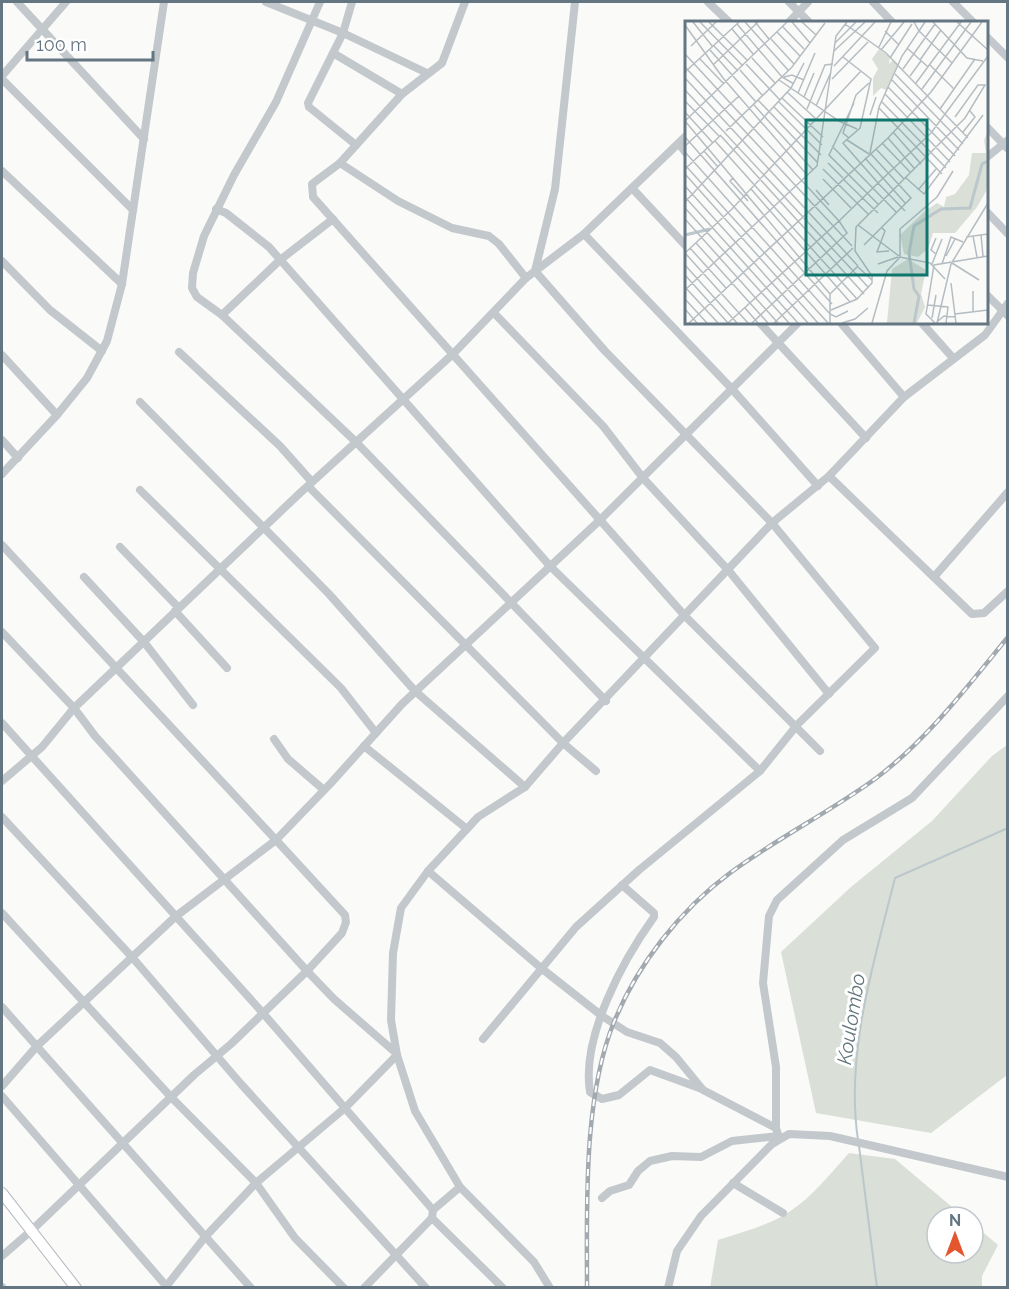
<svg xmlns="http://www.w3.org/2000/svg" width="1009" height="1289" font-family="Raleway,sans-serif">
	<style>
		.green { fill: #dadfd7 }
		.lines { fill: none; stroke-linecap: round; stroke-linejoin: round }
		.stream { stroke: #bbc7cb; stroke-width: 2 }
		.secondary-casing { stroke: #b3babf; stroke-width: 12 }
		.street { stroke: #c3c8cc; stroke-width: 8 }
		.secondary { stroke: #fff; stroke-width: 10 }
		.rail-casing { stroke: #a2aab0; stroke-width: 4.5 }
		.rail { stroke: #fff; stroke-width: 2; stroke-dasharray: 7; stroke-linecap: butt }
		.labels { text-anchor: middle; stroke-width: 6; stroke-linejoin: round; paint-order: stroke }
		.water-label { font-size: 20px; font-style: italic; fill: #60757c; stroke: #fff }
		.inset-river { fill: none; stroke: #bbc7cb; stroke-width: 3 }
		.inset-road { fill: none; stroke: #b5bdc2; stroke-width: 1.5 }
		.view { fill: #0f766e; fill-opacity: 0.15; stroke: #0f766e; stroke-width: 3 }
		.inset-edge { fill: none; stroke: #657683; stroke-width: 3 }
	</style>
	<rect width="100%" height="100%" fill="#fafaf8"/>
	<g class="green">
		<path d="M1007,745V1075L931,1133L816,1113L781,952L851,887L932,821L992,756Z"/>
		<path d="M849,1153L895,1159L964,1217H937V1253H973V1224L998,1245L982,1276V1287L710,1288L718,1240C741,1232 768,1226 789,1212C812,1197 830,1174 849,1153Z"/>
	</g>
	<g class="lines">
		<g class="stream">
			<path d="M858,1140C845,1053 874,962 895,878L1008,828"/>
			<path d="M859,1146L877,1288"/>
		</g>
		<defs>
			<path id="secondary" d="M2,1193L76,1288"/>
		</defs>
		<use href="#secondary" class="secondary-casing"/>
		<g class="street">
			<path d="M17,2L144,139"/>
			<path d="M266,2L343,33L427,73"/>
			<path d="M320,2L276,102L234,175L204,236L193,273L192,288L197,297L222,315L356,442L606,701"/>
			<path d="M352,2L343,33L308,103L309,107L356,145"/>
			<path d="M708,2L729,22"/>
			<path d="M789,2L809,22"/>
			<path d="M873,2L892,22"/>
			<path d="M953,2L973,22"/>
			<path d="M789,22L808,2"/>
			<path d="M986,36L1008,58"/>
			<path d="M333,53L402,94"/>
			<path d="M2,76L66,2"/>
			<path d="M2,79L133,210"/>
			<path d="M986,126L1008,149"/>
			<path d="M679,144L686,153"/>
			<path d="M986,158L1008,140"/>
			<path d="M340,163L398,201L452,228L489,236L499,244L526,278"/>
			<path d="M2,171L122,284"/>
			<path d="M632,188L686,246"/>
			<path d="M216,209L226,213L269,247L550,566L760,771"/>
			<path d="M986,211L1008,234"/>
			<path d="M584,234L732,389L818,486"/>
			<path d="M2,261L50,310L102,351"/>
			<path d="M986,294L1008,316"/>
			<path d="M494,313L603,426L643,478L729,571L829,694"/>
			<path d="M222,315L280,260L333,219"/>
			<path d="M759,322L866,438"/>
			<path d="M799,322L600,520L685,616L820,751"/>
			<path d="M840,322L904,397"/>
			<path d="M921,322L953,358"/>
			<path d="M179,352L280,446L312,482"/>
			<path d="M2,355L57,415"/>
			<path d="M140,402L329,594L415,691L525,787"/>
			<path d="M2,440L18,458"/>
			<path d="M2,474L57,415L87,378L107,341L122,284L164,2"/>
			<path d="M829,476L972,614L984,613L1008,591"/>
			<path d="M308,486L563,743L596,771"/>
			<path d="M140,490L341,688L376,733"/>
			<path d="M2,545L276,840L175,917L37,1046L2,1086"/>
			<path d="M120,547L179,608"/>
			<path d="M84,577L144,642L193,705"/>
			<path d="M934,577L1008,492"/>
			<path d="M175,611L227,668"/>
			<path d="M2,632L74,708L95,736L307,971L334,999L396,1053"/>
			<path d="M2,723L262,1012L433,1210"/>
			<path d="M274,739L288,759L324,790"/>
			<path d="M364,746L467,829"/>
			<path d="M2,781L42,747L74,708L300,493L453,354L526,278L584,234L686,136"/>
			<path d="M2,817L132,957L241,1084L426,1288"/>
			<path d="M428,871L541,968L602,1016L627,1032L660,1043L676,1057L703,1090L776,1128"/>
			<path d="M622,885L654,913V917C623,960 581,1037 590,1092L602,1099L619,1095L650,1070L702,1089"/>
			<path d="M2,913L171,1097L256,1183L295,1238L344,1288"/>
			<path d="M2,1007L251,1288"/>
			<path d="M483,1039L576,927L639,870L760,771L797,725L875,648L772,523L605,351L535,271L555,189L575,2"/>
			<path d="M2,1096L168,1288"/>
			<path d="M779,1138L776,1128V1067L763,983L769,916L777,900L843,840L912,798L1008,696"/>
			<path d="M733,1183L783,1213"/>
			<path d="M602,1198L610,1191L629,1185L638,1171L650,1161L672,1156L701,1157L732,1141L779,1136"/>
			<path d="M432,1218L503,1288"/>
			<path d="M2,1256L32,1230L194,1075L231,1044L307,971L342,933L346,922L345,915L276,840L331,783L402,704L600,520L313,197L312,184L340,163L402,94L442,63L465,2"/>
			<path d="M2,1287V1288"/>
			<path d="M165,1288L205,1237L256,1183L345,1108L397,1055"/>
			<path d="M364,1288L432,1218L433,1210L460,1187"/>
			<path d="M550,1288L534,1262L460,1187L415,1111L397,1055L391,1020L393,953L401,908L428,871L478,817L525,787L563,743L772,523L829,476L904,397L985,335L1008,303"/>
			<path d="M668,1288L677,1251L701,1216L772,1144L789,1134L830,1136L1008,1177"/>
		</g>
		<use href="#secondary" class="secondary"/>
		<defs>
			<path id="rail" d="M587,1288C587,1206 583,1098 614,1022C637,965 680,910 730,873C776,839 828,813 875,779C927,740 967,687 1008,637"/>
		</defs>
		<use href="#rail" class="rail-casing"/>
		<use href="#rail" class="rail"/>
	</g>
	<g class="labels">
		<g class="water-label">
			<text transform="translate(851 1019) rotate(-81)" y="7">Koulombo</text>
		</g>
	</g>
	<g transform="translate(685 21)">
		<rect width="303" height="303" fill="#fafaf8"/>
		<path d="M194,28L205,36L204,43L208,39L213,43L201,69L196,67L188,75V57L193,48L187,38ZM303,111V167L292,186L270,212H248L243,228L233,236L219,233L215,214L240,190L252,182L259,186L261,176L270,173L284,154L287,132H301L299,119ZM223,238L241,249L236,273L240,286L232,302H202L207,248Z" fill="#dadfd7"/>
		<path class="inset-river" d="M0,214L25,208M229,302L234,275L229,268L224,232L229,205L256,188L285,187L297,143L303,140"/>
		<path class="inset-road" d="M8,1L28,26M15,1L58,45M24,1L63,40M60,1L103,49M70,1L84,18M107,1L125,22M117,1L131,14M240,1L234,10L267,42M248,1L282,37L298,40M272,1L303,29M52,3L97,56L109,63M160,3L201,32L283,117M0,4L38,57L123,155M98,6L119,28M47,8L69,34M200,10L214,24M92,11L115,35M86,18L109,43M150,22L171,1M6,25L31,1M29,25L53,50M194,26L206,1M222,27L243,46M25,29L71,81M196,29L219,1M149,30L180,1M0,33L154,200L43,302M67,37L90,62M205,37L227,3M15,38L39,63M235,39L256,9M61,43L95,79M28,44L73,1M245,44L269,68L255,88M149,45L190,1M0,46L167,225M218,48L250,3M55,49L78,75M0,51L54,1M210,53L278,123M225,55L236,40M99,56L107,54L119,59M0,57L173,245M147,58L183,21M94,59L154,100L172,108M207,59L274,129M231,62L276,1M203,66L270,135M237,68L286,1M269,68L290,38M0,69L184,267M102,71L131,98M113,72L130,32M200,73L265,141M119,76L129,52M97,77L138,116M73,79L133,142M0,80L34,115M94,81L137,124M197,81L261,147M169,82L144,134L194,184M69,84L128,149M131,85L146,51M89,86L136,134M194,87L257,153M122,88L140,44L148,43M0,91L28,122M185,94L191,76M0,100L145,273V302M0,100L102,1M41,110L107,46L140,2M208,111L236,143M278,111L290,96L285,90M36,115L179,273M0,116L147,283M164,117L158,112L171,74L184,62M203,117L229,147M162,119L184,133M30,120L172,278M197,122L225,151M0,125L54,75M147,125L212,192M191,128L219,158M19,130L33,146M0,131L145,293L151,296L163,290M180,137L221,183M143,142L158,157M0,144L143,302M0,148L36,114M138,148L184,194M0,153L133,302M48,157L45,160L63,180M221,157L239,173L298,94M138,158L166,187M158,158L193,192M0,165L123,302M66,168L165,281M131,169L144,184M233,169L251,148M0,176L113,302M0,181L106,67L119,42M0,187L104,302M220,190L193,162L246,112L303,35M0,198L93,302M173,204L214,235M196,206L200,210L192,231L204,230M296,214L298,235M288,215L292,236M281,216L303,213M251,217L246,229L251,233M11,222L83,302M179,224L226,177L185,132L194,86L217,35L234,10L229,1M5,227L41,267M0,232L47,188L176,50M0,232L63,302M261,235L270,218M215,236V208L252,176L268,150M267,242L294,259M193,243L213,236M247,243L257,218M257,243L266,216L278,221M0,244L52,302M173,246L187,259M0,254L43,302M266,262L271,302M0,266L33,302M0,269L132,145L151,15L162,1M288,270V291M145,273L173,245M0,278L22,302M242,284L263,286L261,302M60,287L73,302M0,288L12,302M146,289L172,278L187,262V255L170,230L171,206L280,97L300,64H293L270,96M270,293L303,289M247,297L251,274M253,300L259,295L271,296M4,302L203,117L246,71L297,1M67,302L162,212L154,200L193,162L158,122L175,107L186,58L158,36M89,302L168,227M157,302L170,298L183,287M187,302L202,250L215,236L245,242L260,258M250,302L241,293L249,244L303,235M252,302L266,243L303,182"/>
		<path class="view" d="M121,99H242V254H121Z"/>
		<rect width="303" height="303" class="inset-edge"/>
	</g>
	<rect width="1009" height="1289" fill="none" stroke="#657683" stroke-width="6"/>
	<g transform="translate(955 1235)"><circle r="28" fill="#ffffff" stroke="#c1c8cd" stroke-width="1.5"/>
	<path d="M0-4.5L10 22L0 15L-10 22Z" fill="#e4572e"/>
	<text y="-9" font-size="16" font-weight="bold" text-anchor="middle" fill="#657683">N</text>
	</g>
	<path d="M27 51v9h126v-9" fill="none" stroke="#657683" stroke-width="3"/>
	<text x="36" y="51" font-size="18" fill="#657683" stroke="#ffffff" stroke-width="4.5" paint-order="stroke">100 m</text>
</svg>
